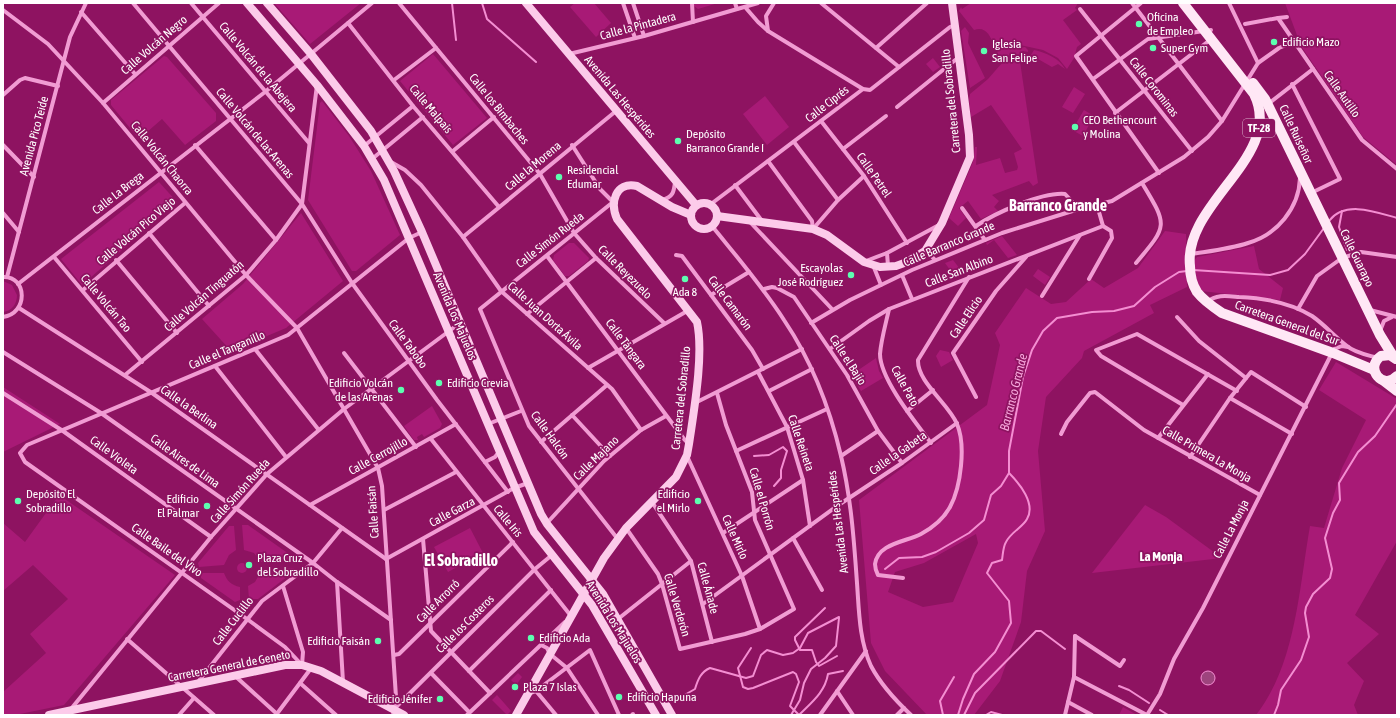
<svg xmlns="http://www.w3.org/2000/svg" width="1400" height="718" font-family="'Asap Condensed',sans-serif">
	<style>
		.green { fill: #a81a76; fill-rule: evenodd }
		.water { fill: #9d447d; stroke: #f48ed2 }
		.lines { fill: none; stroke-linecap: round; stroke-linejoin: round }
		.stream { stroke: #f48ed2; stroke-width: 2 }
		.street { stroke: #f19cd3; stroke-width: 4 }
		.secondary { stroke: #fccbea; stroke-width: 8 }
		.primary { stroke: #ffe7f5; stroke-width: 10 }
		.poi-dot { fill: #5dffb0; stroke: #8e1361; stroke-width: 1.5 }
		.labels { text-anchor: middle; stroke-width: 3.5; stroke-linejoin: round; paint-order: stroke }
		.shield { fill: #8e1361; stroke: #ddb8d0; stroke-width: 1 }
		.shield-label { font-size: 11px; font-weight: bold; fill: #fff }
		.poi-label { font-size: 12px; fill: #fff; stroke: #8e1361; text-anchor: start }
		.street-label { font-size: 12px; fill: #fff; stroke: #8e1361 }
		.water-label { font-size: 13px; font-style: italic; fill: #f8a8dd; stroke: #8e1361 }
		.neighbourhood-label { font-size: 13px; font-weight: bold; fill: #fff; stroke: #8e1361 }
		.district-label { font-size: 16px; font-weight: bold; fill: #fff; stroke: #8e1361 }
	</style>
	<rect width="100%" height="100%" fill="#8e1361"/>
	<g class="green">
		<path d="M274,3H361L310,44Z"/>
		<path d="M575,3H594L611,23L596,37L570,7Z"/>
		<path d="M694,3H718L698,9L694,6Z"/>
		<path d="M971,3H1078L1075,8L1077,10L1063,20L1081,44L1077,47L1074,58L1067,69L1058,58L1043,50L1020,45L1011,48L994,45C990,36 986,26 974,30L959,11L961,7L962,9Z"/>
		<path d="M1285,3H1397V165L1363,137L1301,46Z"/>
		<path d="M965,27L969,33L968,43L985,78L970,88L961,31Z"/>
		<path d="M995,47L1013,49L1025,47L1028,50V52L1023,51L1019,55L1038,183L1033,186L1029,181L992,195L999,201L994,207L998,211L981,219L968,201L959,208L966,218L958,226L949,218L973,162L975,147H977L976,165L1000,158L1005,173L1017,170L1018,167L1014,153L1022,149L991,105L971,117L969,99L970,94L988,79L1002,63Z"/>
		<path d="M1034,50C1045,52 1060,59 1065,69L1058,64L1052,67L1031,55Z"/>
		<path d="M433,54L487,118L453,145L400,81Z"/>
		<path d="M164,56L167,57L216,113V121L185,145L162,119L139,139L111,105V100Z"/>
		<path d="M933,58L940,67L933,72L926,64Z"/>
		<path d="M1074,87L1085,94L1073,113L1062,107Z"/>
		<path d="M765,96L789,127L767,145L743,114Z"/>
		<path d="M322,101L349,136L371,171L400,235L356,271H352L308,200L320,103Z"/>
		<path d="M1084,110L1094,116L1083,136L1072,130Z"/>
		<path d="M159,182L177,202L82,285L61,259Z"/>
		<path d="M301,213L343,281L286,328L231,351L202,319L243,284Z"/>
		<path d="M1165,231L1186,234L1187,287L1150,305L1154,313L1084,351L1082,358L1046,397L1038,451L1045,531L1027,571L1021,622L1000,681L974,715H927L885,671L871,643L859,500L987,405L1000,345L995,333L1026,288L1051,304L1066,302L1091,279L1104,288L1138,268ZM976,534L978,543L953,602L923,607L888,592L895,572L924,563Z"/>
		<path d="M1002,236L1017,255L1008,258L994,240L987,245L986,243Z"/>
		<path d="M569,243H574L589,258L588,261L569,276H565L553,260L554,255Z"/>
		<path d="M1254,246L1259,269L1283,288L1280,300L1201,291L1197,283L1193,262L1197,257Z"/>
		<path d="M985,257L991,265L978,269L975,265Z"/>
		<path d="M953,260L964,274L956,278L945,263Z"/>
		<path d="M1038,269L1050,277L1045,285L1033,276Z"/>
		<path d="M3,281L12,285L17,295C17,304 12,311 3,312Z"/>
		<path d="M940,350L949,352L953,360L941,367L936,356Z"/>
		<path d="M876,358L879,371L883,378L861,391L851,375Z"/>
		<path d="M1336,362L1397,399V541L1355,615L1379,634L1347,663L1364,681L1354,705L1358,715H1256C1296,664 1299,588 1310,526L1324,528L1342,468L1366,420L1319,390Z"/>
		<path d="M3,387L60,424L3,452Z"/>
		<path d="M432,406L442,424L440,428L424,437L422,434L417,437L418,440H414L404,426Z"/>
		<path d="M59,495L175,575L64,705L15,715H3V692L46,653L30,634L68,599L33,565L3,591V523L25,542Z"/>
		<path d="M1145,505L1166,517L1222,558L1092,573Z"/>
		<path d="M242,525H248L296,559L293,561L261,562L254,553L244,550Z"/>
		<path d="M229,526H234L236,550L229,555L224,565L199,567L198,563Z"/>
		<path d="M470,528L483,553L448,572L434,547Z"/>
		<circle cx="242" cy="568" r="5"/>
		<path d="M293,568L296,570L258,599H249L248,586L255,582L261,571Z"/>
		<path d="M201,573H224C227,581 231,585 240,587V600L235,602L201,578Z"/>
		<path d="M518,673L522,677L516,685L511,680Z"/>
		<path d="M497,695L511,711L509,713L495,699L509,713L507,715L492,700Z"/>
		<path d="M1123,707L1137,715H1119Z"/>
	</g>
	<circle class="water" cx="1208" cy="678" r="7"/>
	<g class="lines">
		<g class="stream">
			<path d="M452,3L456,40"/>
			<path d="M482,3L487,19L536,62"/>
			<path d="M1342,211L1339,227L1347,250"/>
			<path d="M1329,221C1345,200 1376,212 1397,218"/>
			<path d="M1193,270L1270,275L1288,270L1305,254L1324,228"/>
			<path d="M754,456L769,455L783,447L787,451L781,470V478L774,486"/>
			<path d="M885,569L899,558L922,557L936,552L969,533L984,520L991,495L1001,486L1009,473"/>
			<path d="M825,608L795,637V640L800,650H812L816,662L819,666L837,656"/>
			<path d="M751,648L738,668L743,687L748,689L753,688L793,672L796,674L799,682L790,706L799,715C812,702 825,692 828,674L843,671"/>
			<path d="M1119,686L1129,690L1149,703"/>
			<path d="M674,701L695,689C698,679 701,672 710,668L746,678L753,676L761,655L767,650L783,655L793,653L800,648L808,633L839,617"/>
			<path d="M1160,710L1168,715"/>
			<path d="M791,715L800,700L804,683L811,669L825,658L836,646L839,618"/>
			<path d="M943,715L940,701L954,677"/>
			<path d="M958,715L963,699L974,674L995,652L1011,623L1009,601L987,573L992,563L1002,560C1003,554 1003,547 1006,542C1011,532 1023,527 1027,519C1036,504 1020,484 1009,473V451L1023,377L1032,350L1043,331L1057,318L1092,312L1114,311L1134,306L1155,287L1179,272L1187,271"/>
			<path d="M964,715L975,693L1036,631H1041L1065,649"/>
			<path d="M986,715L991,712L1002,715"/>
			<path d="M1274,715L1278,705L1281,690L1301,660L1309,637L1305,613L1306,607L1313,594L1330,578L1332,569L1325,538L1333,513L1340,500L1339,483L1358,452L1375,436L1397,404"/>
		</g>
		<g class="street">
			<path d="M133,3L302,204L352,283L437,400L508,492"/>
			<path d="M191,3L309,143"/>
			<path d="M399,3L540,174L574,233L596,258L664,323"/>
			<path d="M623,3L635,38"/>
			<path d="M633,3L644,36"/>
			<path d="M692,3L693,22"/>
			<path d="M735,3L737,9"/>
			<path d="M821,3L899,67"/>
			<path d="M1132,3L1222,121"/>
			<path d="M1141,3L1076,56L1159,173"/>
			<path d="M1229,3L1258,63"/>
			<path d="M745,7L758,22L768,31L863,89L870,90L950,27L955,25"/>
			<path d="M1080,9L1192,151"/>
			<path d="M3,10L48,44L103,103L246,275L297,328L378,468L382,486L396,697L393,715"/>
			<path d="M81,12L135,74"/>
			<path d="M1278,18L1287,17"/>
			<path d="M348,23L413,106L499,207"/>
			<path d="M1245,24L1278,18L1362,140L1397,169"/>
			<path d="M768,31L766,16L774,3"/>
			<path d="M876,48L927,3"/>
			<path d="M569,54L644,36L758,3"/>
			<path d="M1093,79L1148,39L1211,30"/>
			<path d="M394,80L436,48"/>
			<path d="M1292,84L1340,179L1311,193"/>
			<path d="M3,95L20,80L25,78L58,86"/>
			<path d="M103,103L219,3"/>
			<path d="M1268,104L1313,69"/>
			<path d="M897,107L959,57"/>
			<path d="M1115,113L1210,40"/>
			<path d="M821,121L864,176L907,243"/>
			<path d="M794,142L838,200"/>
			<path d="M3,145L34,177"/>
			<path d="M195,145L276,240"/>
			<path d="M572,145L600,189L613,202L480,309L529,426L617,538"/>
			<path d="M364,146L413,106"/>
			<path d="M843,149L886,116"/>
			<path d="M453,151L494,117"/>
			<path d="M372,159L423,117"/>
			<path d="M768,161L812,221L813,229"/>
			<path d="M391,162L405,170L421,185L463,237L501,291L612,389L641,430"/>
			<path d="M735,185L762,221"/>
			<path d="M662,200C673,197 674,192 675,182"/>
			<path d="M711,204L863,89"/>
			<path d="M962,208L985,240"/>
			<path d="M3,213L19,232"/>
			<path d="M749,221L832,309"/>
			<path d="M712,226C737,257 763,287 784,320C811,360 830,409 841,456C851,498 854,540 857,583C859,610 859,640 871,666C881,685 895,700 911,715"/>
			<path d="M976,226C995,213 1042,192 1065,194L1079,209"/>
			<path d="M813,229L838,200L864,176"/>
			<path d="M149,233L209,306"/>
			<path d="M463,237L616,111"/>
			<path d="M926,250L935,260"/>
			<path d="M887,253L888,266"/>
			<path d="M1191,254C1210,251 1230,249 1248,243C1277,235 1299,208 1300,178"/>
			<path d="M676,255L682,256L752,350L763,369"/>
			<path d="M547,256L684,439L689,444"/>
			<path d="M54,257L142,362"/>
			<path d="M116,260L177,333"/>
			<path d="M866,261L887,253L939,225"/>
			<path d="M1136,263C1168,225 1168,226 1142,183"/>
			<path d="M873,265L881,285"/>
			<path d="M902,275L912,299"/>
			<path d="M3,277C28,276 28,314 3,317"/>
			<path d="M7,277L70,37L86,3"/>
			<path d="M1089,279L1112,238L1111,231L1103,226L1097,205"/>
			<path d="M18,284L265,92L372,3"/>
			<path d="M764,289L772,287L777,288L794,297L847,375L878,431L902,463"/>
			<path d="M83,290L185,203"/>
			<path d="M711,295L749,272"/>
			<path d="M1042,296L1080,235"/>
			<path d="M1207,302C1217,294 1227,296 1239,297C1264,298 1291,303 1312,316C1325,325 1335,337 1347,346C1355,353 1368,355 1378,358"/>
			<path d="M19,308L152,393L386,559"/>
			<path d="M889,309C886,323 881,340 880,354C880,379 916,423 931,443"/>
			<path d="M1298,309L1317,276L1342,258L1361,252L1397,257"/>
			<path d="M1370,310L1397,317"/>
			<path d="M527,314L596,258"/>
			<path d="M1177,317L1199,341L1246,378"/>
			<path d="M811,323L850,300L912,270L1002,233L1079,209L1112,201L1184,157L1208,137L1222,121L1258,63L1279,48L1293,42"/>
			<path d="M1380,331L1384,321L1392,317"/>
			<path d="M255,349L318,429"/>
			<path d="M830,349L869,321L889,309L1103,226"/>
			<path d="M3,352L101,413L313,563L337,582L391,620"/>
			<path d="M344,353L416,447"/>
			<path d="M215,366L286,457"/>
			<path d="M588,368L689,310"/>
			<path d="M758,372L787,427L803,480L810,526"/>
			<path d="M125,375L246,275L276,240L302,204L317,85"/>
			<path d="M769,391L812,369"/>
			<path d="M3,393L63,431L211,537"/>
			<path d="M976,397L953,353L996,291L1026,257"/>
			<path d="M1230,398L1292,434"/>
			<path d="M695,403L802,349"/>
			<path d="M1183,405L1101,356L1096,350L1137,334L1237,391"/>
			<path d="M907,411L933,390"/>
			<path d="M572,415L610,456"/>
			<path d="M488,424L521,411"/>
			<path d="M1061,434L1067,422L1090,393L1095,392L1144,430L1260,495"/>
			<path d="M1158,438L1208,374"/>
			<path d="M431,439L571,616"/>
			<path d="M541,442L607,385"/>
			<path d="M736,451L827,409"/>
			<path d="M687,456L742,576L760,629"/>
			<path d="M841,456L878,431"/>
			<path d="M1190,457L1230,398L1251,372L1306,407"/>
			<path d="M485,462L495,457L499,452"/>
			<path d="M652,502L691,561L712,642"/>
			<path d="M310,505L456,424"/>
			<path d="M384,510L456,472"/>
			<path d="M547,523L604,461L641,430L666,416"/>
			<path d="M626,528L658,574L662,584L680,649L745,634L760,629L794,609L755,520L752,492L726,425L717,393"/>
			<path d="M723,533L803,480"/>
			<path d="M793,538L822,590"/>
			<path d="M423,539L431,631L490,693"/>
			<path d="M386,559L514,488L528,483"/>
			<path d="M903,578L878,575C876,571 875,568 875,564C878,543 906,542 921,534C932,528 944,518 950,507C961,487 966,445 957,424C949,404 917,382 918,360L969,277"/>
			<path d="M337,582L343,682"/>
			<path d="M283,586L303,652L302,665"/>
			<path d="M703,604L837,506L902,463L957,423"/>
			<path d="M618,619L691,561"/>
			<path d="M1075,636L1120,666L1124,660"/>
			<path d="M127,639L214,715"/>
			<path d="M541,645L547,648L550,654L567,668L598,715"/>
			<path d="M394,655L399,654L513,542"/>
			<path d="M301,664L285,647L247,619L25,462L20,453L27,445L288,335L409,238L422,232"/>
			<path d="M469,671L551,590"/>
			<path d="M431,673L469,712"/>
			<path d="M234,675L277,714"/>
			<path d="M1074,677L1147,715L1160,694L1174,659L1203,608L1334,349L1342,346L1348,347"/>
			<path d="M198,682L262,601L313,563L342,528"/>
			<path d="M300,683L336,715"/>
			<path d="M536,691L556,715"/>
			<path d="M837,691L853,715"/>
			<path d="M530,693L536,691L590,650L619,715"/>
			<path d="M1068,702L1092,715"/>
			<path d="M71,709L211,537L267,474L344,409L460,323"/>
			<path d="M394,709L535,569L552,555"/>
			<path d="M179,715L194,698"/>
			<path d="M276,715L312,667"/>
			<path d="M467,715L565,622"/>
			<path d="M632,715L633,714"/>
			<path d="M820,715L866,651"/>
			<path d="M897,715L904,708"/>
			<path d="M1065,715L1074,677L1075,636"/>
		</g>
		<g class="secondary">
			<path d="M247,3L317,85L364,146L384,180L534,532L592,605L656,715"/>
			<path d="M267,3L311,54L371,131L394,171L422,232L541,514L547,524L603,594L672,715"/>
			<path d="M526,3L696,205"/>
			<circle cx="704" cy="216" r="13"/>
			<path d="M717,216L813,229L827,235L864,262L880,267L896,266L907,262L925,251L942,223L970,157L969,135L952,3"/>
			<path d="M49,715L285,665H302L321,671L404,715"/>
			<path d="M516,715L604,558L626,528L676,477L687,455L689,444C694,410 704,354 697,322L617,219C610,203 615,181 637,186L672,207L691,215"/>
		</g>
		<g class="primary">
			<path d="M1183,3L1254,94C1285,156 1183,203 1190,266C1190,274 1192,284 1197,292C1204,301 1213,307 1222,313L1333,353L1374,370"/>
			<path d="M1253,83L1265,99L1380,335L1393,356"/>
			<path d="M1396,359L1390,355L1381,356C1364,368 1383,391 1397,376"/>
			<path d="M1384,381L1397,391"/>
		</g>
	</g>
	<g class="poi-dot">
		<circle cx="1139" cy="24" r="4"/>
		<circle cx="1274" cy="42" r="4"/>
		<circle cx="1153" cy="48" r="4"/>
		<circle cx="984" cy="51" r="4"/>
		<circle cx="1075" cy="127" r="4"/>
		<circle cx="678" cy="141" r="4"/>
		<circle cx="559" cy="177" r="4"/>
		<circle cx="851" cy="275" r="4"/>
		<circle cx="685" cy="279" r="4"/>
		<circle cx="439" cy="383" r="4"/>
		<circle cx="401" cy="390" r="4"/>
		<circle cx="18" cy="501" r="4"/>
		<circle cx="698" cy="501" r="4"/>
		<circle cx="207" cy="506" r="4"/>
		<circle cx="249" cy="565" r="4"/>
		<circle cx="531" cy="638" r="4"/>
		<circle cx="378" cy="641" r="4"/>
		<circle cx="515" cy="687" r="4"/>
		<circle cx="619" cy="697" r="4"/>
		<circle cx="440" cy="699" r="4"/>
	</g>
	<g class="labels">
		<rect class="shield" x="1243" y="119" width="32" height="18" rx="3"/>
		<g class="shield-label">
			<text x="1259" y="132">TF-28</text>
		</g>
		<g class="poi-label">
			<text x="1147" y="21">Oficina<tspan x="1147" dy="14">de Empleo</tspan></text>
			<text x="1282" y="46">Edificio Mazo</text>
			<text x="992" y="48">Iglesia<tspan x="992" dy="14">San Felipe</tspan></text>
			<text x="1161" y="52">Super Gym</text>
			<text x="1083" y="124">CEO Bethencourt<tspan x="1083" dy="14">y Molina</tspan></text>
			<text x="686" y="138">Depósito<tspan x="686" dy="14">Barranco Grande I</tspan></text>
			<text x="567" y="174">Residencial<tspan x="567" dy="14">Edumar</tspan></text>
			<text x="843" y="272" text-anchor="end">Escayolas<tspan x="843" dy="14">José Rodríguez</tspan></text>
			<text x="685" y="296" text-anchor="middle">Ada 8</text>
			<text x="393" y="387" text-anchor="end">Edificio Volcán<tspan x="393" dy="14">de las Arenas</tspan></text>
			<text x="447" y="387">Edificio Crevia</text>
			<text x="26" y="498">Depósito El<tspan x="26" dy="14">Sobradillo</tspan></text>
			<text x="690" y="498" text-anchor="end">Edificio<tspan x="690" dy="14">el Mirlo</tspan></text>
			<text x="199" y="503" text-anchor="end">Edificio<tspan x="199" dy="14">El Palmar</tspan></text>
			<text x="257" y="562">Plaza Cruz<tspan x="257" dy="14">del Sobradillo</tspan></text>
			<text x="539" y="642">Edificio Ada</text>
			<text x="370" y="645" text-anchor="end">Edificio Faisán</text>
			<text x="523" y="691">Plaza 7 Islas</text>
			<text x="627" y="701">Edificio Hapuna</text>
			<text x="432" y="703" text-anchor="end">Edificio Jénifer</text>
		</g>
		<g class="street-label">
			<text transform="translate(638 26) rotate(-15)" y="4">Calle la Pintadera</text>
			<text transform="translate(154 45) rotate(-41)" y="4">Calle Volcán Negro</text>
			<text transform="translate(258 67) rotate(50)" y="4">Calle Volcán de la Abejera</text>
			<text transform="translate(1154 87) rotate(52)" y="4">Calle Corominas</text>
			<text transform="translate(1342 94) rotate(55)" y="4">Calle Autillo</text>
			<text transform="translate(620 97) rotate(50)" y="4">Avenida Las Hespérides</text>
			<text transform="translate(951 101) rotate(-96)" y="4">Carretera del Sobradillo</text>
			<text transform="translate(827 104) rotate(-38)" y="4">Calle Ciprés</text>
			<text transform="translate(431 109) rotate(50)" y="4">Calle Malpaís</text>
			<text transform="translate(499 109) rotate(51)" y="4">Calle los Bimbaches</text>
			<text transform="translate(255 133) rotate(50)" y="4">Calle Volcán de las Arenas</text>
			<text transform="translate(1296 134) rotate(65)" y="4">Calle Ruiseñor</text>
			<text transform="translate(34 136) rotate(-75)" y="4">Avenida Pico Teide</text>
			<text transform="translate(162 158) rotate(51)" y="4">Calle Volcán Chaorra</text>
			<text transform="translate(533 166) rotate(-40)" y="4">Calle la Morena</text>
			<text transform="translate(874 175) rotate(55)" y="4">Calle Petrel</text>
			<text transform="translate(118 193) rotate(-38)" y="4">Calle La Brega</text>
			<text transform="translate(136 231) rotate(-40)" y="4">Calle Volcán Pico Viejo</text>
			<text transform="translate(550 240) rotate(-38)" y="4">Calle Simón Rueda</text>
			<text transform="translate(949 244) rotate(-23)" y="4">Calle Barranco Grande</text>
			<text transform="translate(1357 258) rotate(64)" y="4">Calle Guarapo</text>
			<text transform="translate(959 271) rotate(-21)" y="4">Calle San Albino</text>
			<text transform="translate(625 272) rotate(45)" y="4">Calle Reyezuelo</text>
			<text transform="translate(204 296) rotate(-41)" y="4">Calle Volcán Tinguatón</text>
			<text transform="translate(106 303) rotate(50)" y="4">Calle Volcán Tao</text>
			<text transform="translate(730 303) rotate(53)" y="4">Calle Camarón</text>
			<text transform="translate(455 316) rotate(67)" y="4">Avenida Los Majuelos</text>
			<text transform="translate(545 316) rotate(42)" y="4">Calle Juan Dorta Ávila</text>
			<text transform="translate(966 317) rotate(-56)" y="4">Calle Elicio</text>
			<text transform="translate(1287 323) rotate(20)" y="4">Carretera General del Sur</text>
			<text transform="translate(408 344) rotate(54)" y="4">Calle Tabobo</text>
			<text transform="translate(626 344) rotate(53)" y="4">Calle Tángara</text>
			<text transform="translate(227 350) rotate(-23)" y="4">Calle el Tanganillo</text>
			<text transform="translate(848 360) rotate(57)" y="4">Calle el Bajío</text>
			<text transform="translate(905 386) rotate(61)" y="4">Calle Pato</text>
			<text transform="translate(681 398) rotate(-84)" y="4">Carretera del Sobradillo</text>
			<text transform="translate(189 407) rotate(35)" y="4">Calle la Berlina</text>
			<text transform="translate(550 435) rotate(54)" y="4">Calle Halcón</text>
			<text transform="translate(801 443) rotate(71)" y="4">Calle Reineta</text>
			<text transform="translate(898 453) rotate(-35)" y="4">Calle la Gabeta</text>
			<text transform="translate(1207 454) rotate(30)" y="4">Calle Primera La Monja</text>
			<text transform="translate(114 455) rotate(36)" y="4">Calle Violeta</text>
			<text transform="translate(378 456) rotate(-29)" y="4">Calle Cerrojillo</text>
			<text transform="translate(596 458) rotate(-44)" y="4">Calle Majano</text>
			<text transform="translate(185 461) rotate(36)" y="4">Calle Aires de Lima</text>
			<text transform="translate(240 491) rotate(-48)" y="4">Calle Simón Rueda</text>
			<text transform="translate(762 499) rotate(74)" y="4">Calle el Porrón</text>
			<text transform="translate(373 512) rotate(-94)" y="4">Calle Faisán</text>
			<text transform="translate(452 512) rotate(-28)" y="4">Calle Garza</text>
			<text transform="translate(508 521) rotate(50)" y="4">Calle Iris</text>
			<text transform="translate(838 522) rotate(-97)" y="4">Avenida Las Hespérides</text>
			<text transform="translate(1231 529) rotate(-63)" y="4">Calle La Monja</text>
			<text transform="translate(735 537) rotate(66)" y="4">Calle Mirlo</text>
			<text transform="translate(167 550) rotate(35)" y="4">Calle Baile del Vivo</text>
			<text transform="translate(708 588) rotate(75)" y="4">Calle Ánade</text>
			<text transform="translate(438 601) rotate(-45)" y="4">Calle Arrorró</text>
			<text transform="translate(677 605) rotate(73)" y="4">Calle Verderón</text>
			<text transform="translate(233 621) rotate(-52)" y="4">Calle Cuclillo</text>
			<text transform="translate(614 622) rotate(58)" y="4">Avenida Los Majuelos</text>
			<text transform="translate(465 624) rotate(-45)" y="4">Calle los Costeros</text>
			<text transform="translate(229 666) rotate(-11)" y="4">Carretera General de Geneto</text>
		</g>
		<g class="water-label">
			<text transform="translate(1013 392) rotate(-76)" y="5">Barranco Grande</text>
		</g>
		<g class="neighbourhood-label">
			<text x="1161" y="561">La Monja</text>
		</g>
		<g class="district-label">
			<text x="1058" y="211">Barranco Grande</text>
			<text x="461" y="566">El Sobradillo</text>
		</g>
	</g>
	<rect width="1400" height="718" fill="none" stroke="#ffffff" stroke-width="8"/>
</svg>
